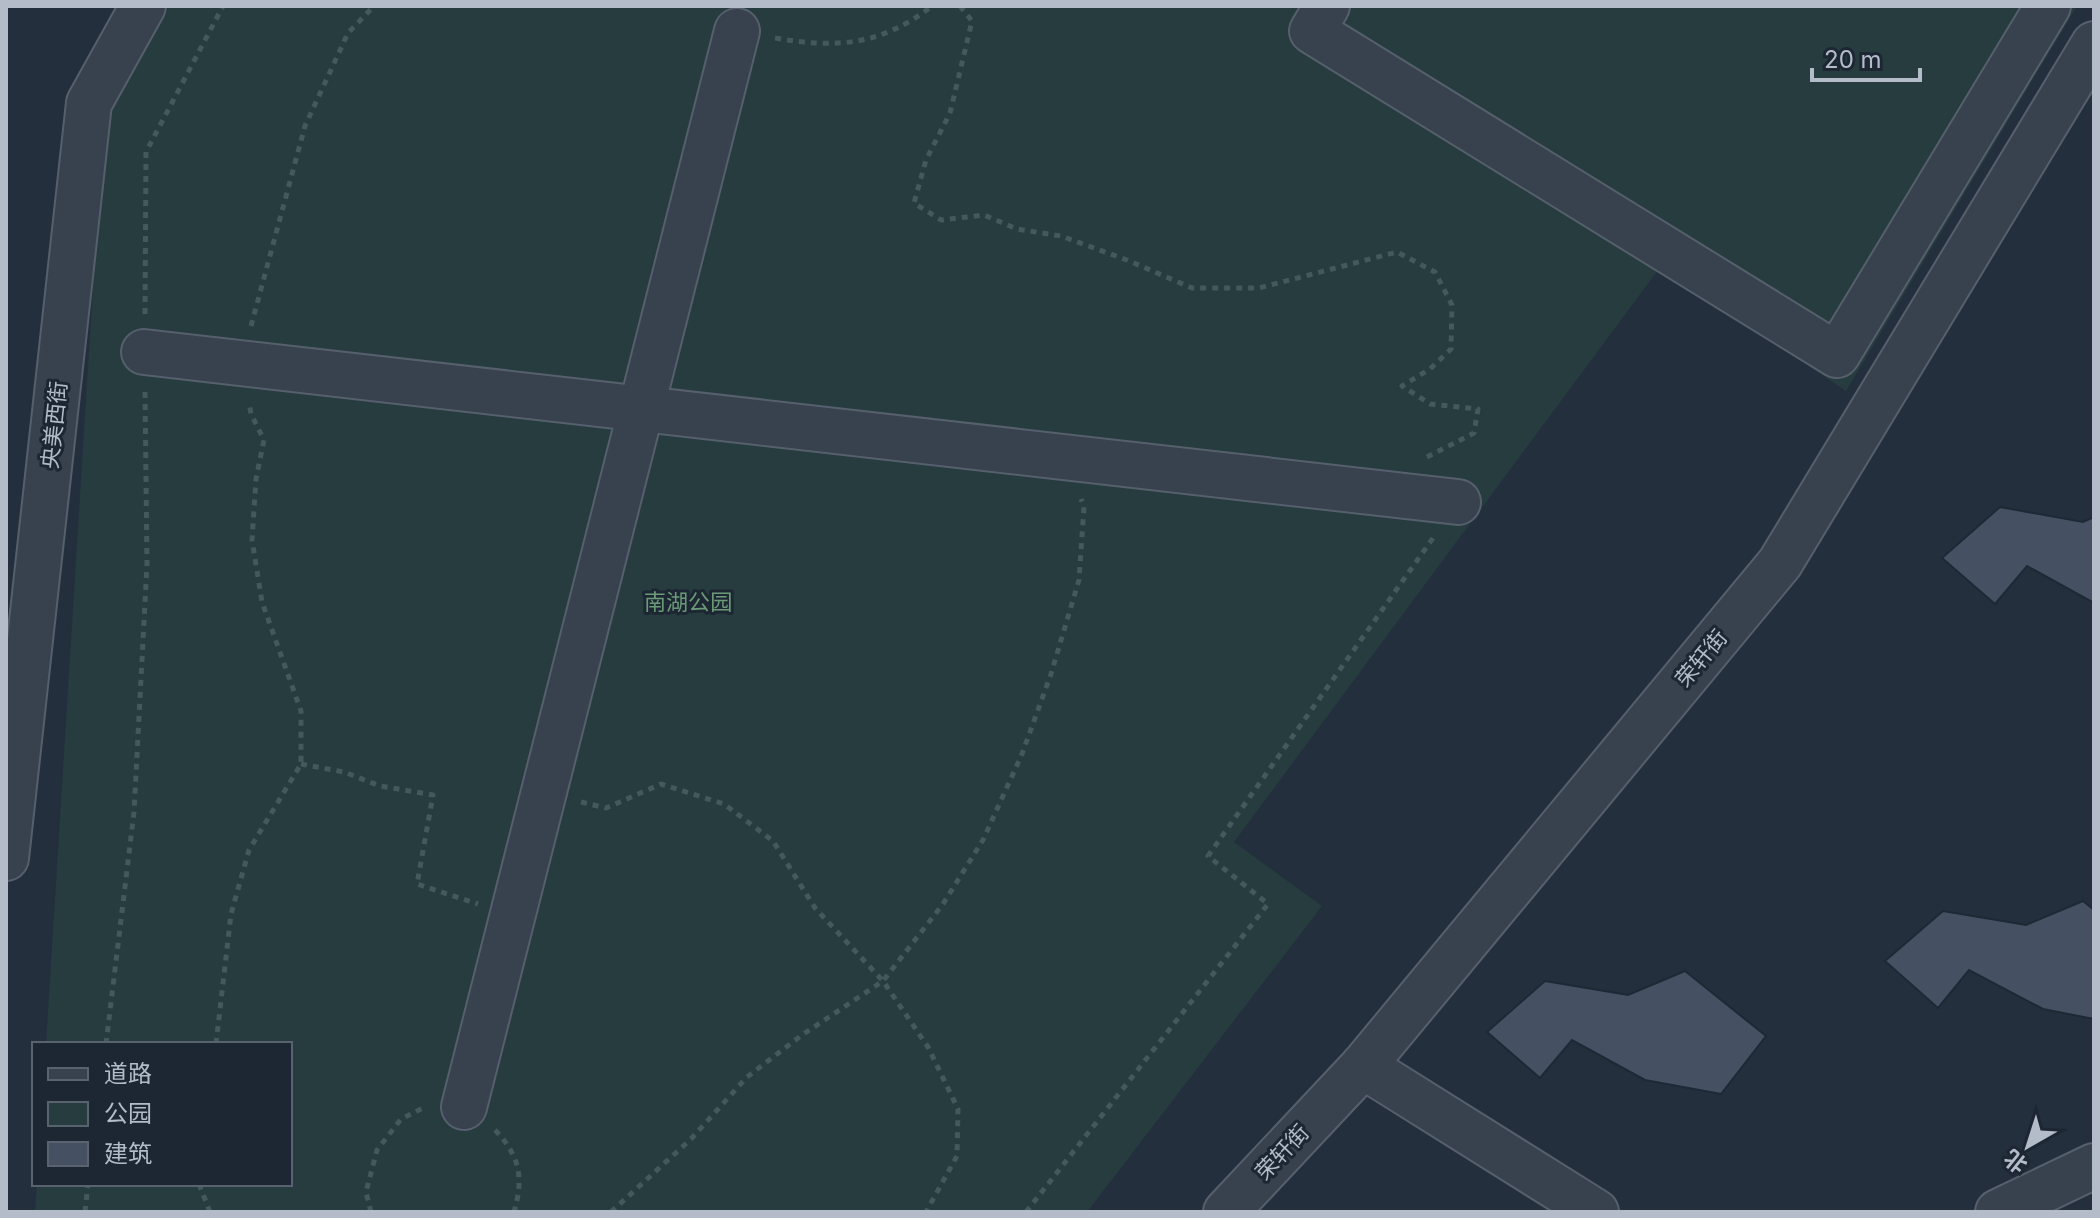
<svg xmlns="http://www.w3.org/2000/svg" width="2100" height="1218" font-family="Inter,'Noto Sans SC',sans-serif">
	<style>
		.green { fill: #263c3f }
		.building { fill: #455162; stroke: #1f2835; stroke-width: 2 }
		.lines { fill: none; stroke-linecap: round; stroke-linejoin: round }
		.minor-casing { stroke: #565f6c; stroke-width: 48 }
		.path { stroke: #44595c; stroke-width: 5; stroke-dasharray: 6 6; stroke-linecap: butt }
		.minor { stroke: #38414e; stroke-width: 44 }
		.labels { text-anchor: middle; stroke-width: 6; stroke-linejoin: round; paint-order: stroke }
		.street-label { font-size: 22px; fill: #b4bcc9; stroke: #1d2633 }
		.park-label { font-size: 22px; fill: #6b9a76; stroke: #1d2633 }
	</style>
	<rect width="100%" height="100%" fill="#242f3e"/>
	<path class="green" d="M169,6H2077L1846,391L1661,266L1234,842L1322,906L1087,1212H35L37,1184H290V1044H46L103,126Z"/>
	<g class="building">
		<path d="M2000,507L2083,522L2094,517V603L2027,566L1995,604L1942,558Z"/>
		<path d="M2083,901L2094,910V1019L2043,1009L1969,970L1938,1008L1885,961L1943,911L2026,925Z"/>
		<path d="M1685,971L1766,1036L1721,1094L1645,1080L1572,1040L1540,1078L1487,1032L1545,981L1628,995Z"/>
	</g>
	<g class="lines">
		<defs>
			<g id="minor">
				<path d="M1327,6L1312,31L1837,355L2048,6"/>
				<path d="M144,352L1458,502"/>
				<path d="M6,858L89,103L143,6"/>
				<path d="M1363,1066L1596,1212"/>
				<path d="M464,1107L737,31"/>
				<path d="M1226,1212L1363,1066L1780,563L2094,44"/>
				<path d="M1998,1212L2094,1166"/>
			</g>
		</defs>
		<use href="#minor" class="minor-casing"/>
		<g class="path">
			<path d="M960,6L972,21L950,113L926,160L914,203L941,220L984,215L1017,229L1061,236L1127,260L1192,288H1259L1397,252L1435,272L1452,305L1451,349L1430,369L1402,386L1430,404L1478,409L1474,433L1427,457"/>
			<path d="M775,38C837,49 882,45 932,6"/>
			<path d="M145,314L146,152L223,6"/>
			<path d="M251,326L305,126L348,33L374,6"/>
			<path d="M301,764L344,772L380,786L433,795L417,884L478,904"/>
			<path d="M581,802L606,808L661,784L724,804L773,841L815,908L883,981L928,1047L958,1109L957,1156L926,1212"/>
			<path d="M106,1044L134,812L147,564L145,392"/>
			<path d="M216,1044L231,914L249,850L301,764V711L262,602L252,540L256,479L264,440L251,414L249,402"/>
			<path d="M495,1130C520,1156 524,1178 514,1212"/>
			<path d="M199,1184L210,1212"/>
			<path d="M85,1212L88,1184"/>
			<path d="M371,1212L366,1192L377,1150L401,1119L425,1107"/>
			<path d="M611,1212L691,1139L747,1077L802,1035L883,981L943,904L983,840L1022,754L1051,674L1079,580L1084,507L1081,499"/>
			<path d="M1026,1212L1268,904L1208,856L1433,538"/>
		</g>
		<use href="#minor" class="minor"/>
	</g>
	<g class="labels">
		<g class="street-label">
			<text transform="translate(54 425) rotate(-84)" y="8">央美西街</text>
			<text transform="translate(1701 658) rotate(-50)" y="8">荣轩街</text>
			<text transform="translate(1282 1152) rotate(-47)" y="8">荣轩街</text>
		</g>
		<g class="park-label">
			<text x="688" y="610">南湖公园</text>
		</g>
	</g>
	<rect width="2100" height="1218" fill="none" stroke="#b4bcc9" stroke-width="16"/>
	<rect x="32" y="1042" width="260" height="144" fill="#1d2633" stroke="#59626f" stroke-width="2"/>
	<rect x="48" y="1068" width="40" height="12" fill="#38414e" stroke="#59626f" stroke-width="2"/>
	<text x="104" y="1082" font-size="24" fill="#b4bcc9">道路</text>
	<rect x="48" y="1102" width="40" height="24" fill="#263c3f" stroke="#59626f" stroke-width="2"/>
	<text x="104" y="1122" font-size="24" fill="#b4bcc9">公园</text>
	<rect x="48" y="1142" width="40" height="24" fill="#455162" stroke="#59626f" stroke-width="2"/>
	<text x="104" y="1162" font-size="24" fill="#b4bcc9">建筑</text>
	<g transform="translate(2028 1146) rotate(219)" stroke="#1d2633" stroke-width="6" paint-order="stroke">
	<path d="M0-6L14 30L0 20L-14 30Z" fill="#b4bcc9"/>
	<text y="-12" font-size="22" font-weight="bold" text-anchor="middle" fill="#b4bcc9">北</text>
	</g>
	<path d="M1812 68v12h108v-12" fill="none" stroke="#b4bcc9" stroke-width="4"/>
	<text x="1824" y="68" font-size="24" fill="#b4bcc9" stroke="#1d2633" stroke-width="6" paint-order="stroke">20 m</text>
</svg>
